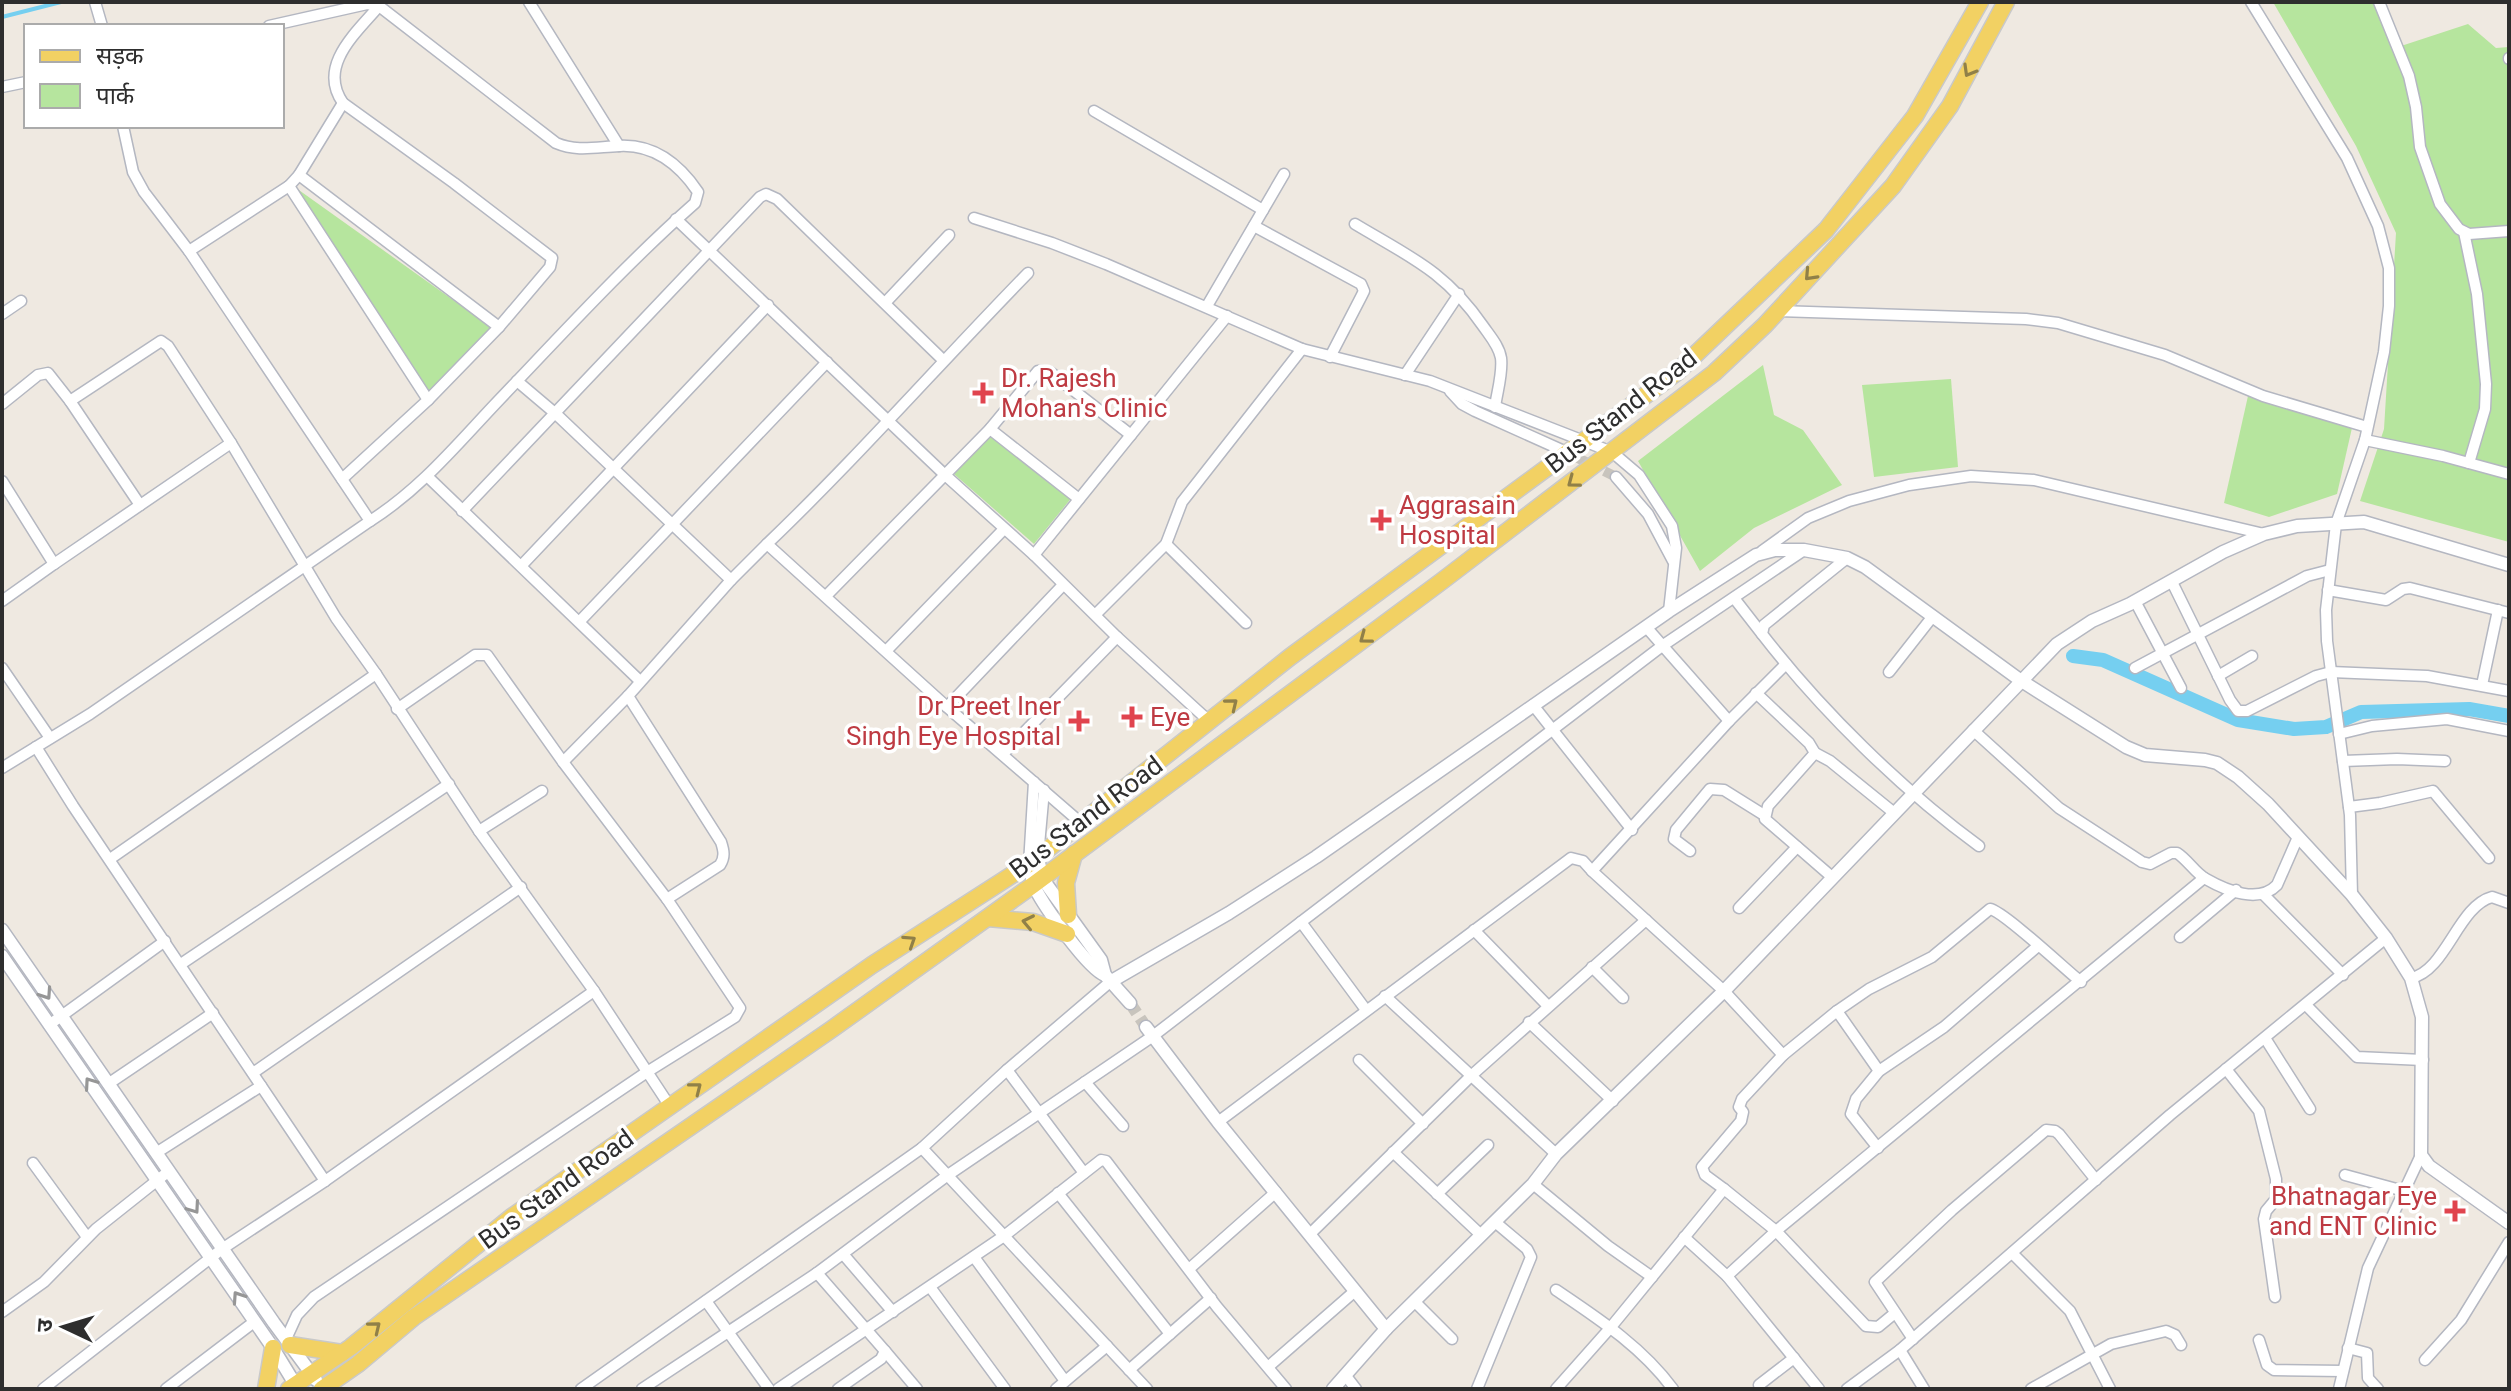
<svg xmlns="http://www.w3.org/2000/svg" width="2511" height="1391" font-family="Roboto,'Noto Sans Devanagari',sans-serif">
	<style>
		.green { fill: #b6e59e }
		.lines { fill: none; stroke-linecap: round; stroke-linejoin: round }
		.stream { stroke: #75cff0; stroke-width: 4 }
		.canal { stroke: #75cff0; stroke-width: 14 }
		.minor-tunnel { stroke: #c8c4bd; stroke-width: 10; stroke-dasharray: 10 5; stroke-linecap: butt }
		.tertiary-tunnel { stroke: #c8c4bd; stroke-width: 12; stroke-dasharray: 12 6; stroke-linecap: butt }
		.minor-casing { stroke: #b4b7c1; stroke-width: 13 }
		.tertiary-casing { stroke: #b4b7c1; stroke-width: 15 }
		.primary-casing { stroke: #c9c9c9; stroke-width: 19 }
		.minor { stroke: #fff; stroke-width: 10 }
		.tertiary { stroke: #fff; stroke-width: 12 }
		.primary { stroke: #f2d163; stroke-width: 16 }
		.oneway { stroke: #908048 }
		.oneway2 { stroke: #969696 }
		.health-dot { fill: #e0444e; stroke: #fff; stroke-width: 3 }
		.labels { text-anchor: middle; stroke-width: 7; stroke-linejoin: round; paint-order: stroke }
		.health-label { font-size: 26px; fill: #be3a42; stroke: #fff; text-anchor: start }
		.street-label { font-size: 26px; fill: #2e2e2e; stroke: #fff }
	</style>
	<rect width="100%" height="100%" fill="#efe9e1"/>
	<g class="green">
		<path d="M2273,2H2376L2398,47L2468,24L2496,48L2509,47V542L2360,501L2384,429L2396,233L2356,146Z"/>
		<path d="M296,188L491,327L429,391Z"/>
		<path d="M1763,365L1774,415L1803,430L1842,485L1754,528L1700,571L1638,461Z"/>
		<path d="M1951,379L1958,467L1874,477L1862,385Z"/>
		<path d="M2248,396L2317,406L2354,419L2337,494L2269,517L2224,503Z"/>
		<path d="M991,434L1073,496L1034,544L954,474Z"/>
	</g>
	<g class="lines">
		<path class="stream" d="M2,17L61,2"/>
		<path class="canal" d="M2073,656L2103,660L2238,720L2294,729L2326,727L2361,712L2469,709L2509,716"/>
		<path class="minor-tunnel" d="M1564,451L1616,477"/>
		<path class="tertiary-tunnel" d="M1130,1003L1146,1027"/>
		<defs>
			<g id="minor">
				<path d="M95,2L102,26"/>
				<path d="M529,2L619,146"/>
				<path d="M2251,2L2347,158L2378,226L2389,268V306L2384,352L2365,440L2336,524L2326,610L2327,641L2350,815L2352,895"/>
				<path d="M2379,2L2409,76L2416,107L2420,147L2440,204L2459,229L2469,234L2509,231"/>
				<path d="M379,6C356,33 317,66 343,103L454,183L552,258L550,267L499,327L428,400"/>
				<path d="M269,26L367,4L379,6L556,143C577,152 596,147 619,146C653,144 679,164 698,192L695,203C628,262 562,334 500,399C458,443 422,488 370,521"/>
				<path d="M2509,58V59"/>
				<path d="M2,87L26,82"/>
				<path d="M1094,111L1263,210"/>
				<path d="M299,175L499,327"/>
				<path d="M289,186L428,400L342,479"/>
				<path d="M974,218L1052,243L1106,264L1302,349L1430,381L1612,452L1639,475L1672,526L1676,548L1669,611"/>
				<path d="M676,219L944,474L1034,555L1117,637L1210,722"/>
				<path d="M1355,224C1410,257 1445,271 1483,326C1490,336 1499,346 1501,358C1503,373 1497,392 1495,407"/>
				<path d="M1254,226L1361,284L1364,291L1361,297L1330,357"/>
				<path d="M2464,232L2477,294L2486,384L2485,409L2469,463"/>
				<path d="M189,251L289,186L299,175L343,103"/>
				<path d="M885,303L949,235"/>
				<path d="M1207,306L1284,174"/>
				<path d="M1778,311L2026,319L2058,323L2165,355L2263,396L2367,427"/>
				<path d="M2,314L21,301"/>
				<path d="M1405,375L1459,294"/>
				<path d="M517,381L556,414L731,580L767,544L947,707L1081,823"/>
				<path d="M1450,391L1462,404L1475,411L1564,451"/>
				<path d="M2,404L38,375L48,373L70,401L140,505"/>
				<path d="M990,429L1079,499"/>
				<path d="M2365,440L2443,456L2509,474"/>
				<path d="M231,443L336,618L376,674L479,831L594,991L671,1108"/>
				<path d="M428,477L640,681"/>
				<path d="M1616,477L1648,514L1673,561"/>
				<path d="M2,481L54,564L2,601"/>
				<path d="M462,511L760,197L766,194L777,199L943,360"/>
				<path d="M767,544C858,457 940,363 1028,273"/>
				<path d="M1166,544L1246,623"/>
				<path d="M1762,551L1808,518L1849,501L1909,485L1971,476L2034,480L2264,534"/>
				<path d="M1034,555L1227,316"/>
				<path d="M1847,558L1764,625L1762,634C1821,710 1901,789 1979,846"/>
				<path d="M54,564L231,443L168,346L161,341L70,401"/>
				<path d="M522,565L768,305"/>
				<path d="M2172,582L2230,700L2238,711H2247L2316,676L2331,672L2427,676L2509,691"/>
				<path d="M2328,590L2386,600L2403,589L2410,588L2509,613"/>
				<path d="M826,596L990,429L1038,371L1050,372L1131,435"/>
				<path d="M1734,598L1762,634"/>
				<path d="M2135,601L2181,688"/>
				<path d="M1096,614L1166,544L1182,502L1302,349"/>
				<path d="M580,621L827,362"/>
				<path d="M1647,628L1729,721"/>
				<path d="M887,650L1004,529"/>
				<path d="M2,668L50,738"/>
				<path d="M2135,668L2307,576L2330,570"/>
				<path d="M1889,672L1933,616"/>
				<path d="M2218,676L2252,656"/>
				<path d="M2482,685L2498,610"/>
				<path d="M1756,693L1809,743L1815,753L1768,806L1765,819L1832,877"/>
				<path d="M628,696L721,842C724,851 725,857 720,865L667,899"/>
				<path d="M1533,705L1632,830"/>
				<path d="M947,707L1062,586"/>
				<path d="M1973,730L2059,808L2142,862L2150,864L2171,853H2177C2188,860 2195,873 2206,879C2227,891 2259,904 2277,885L2298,837"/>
				<path d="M2339,734L2372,726L2447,719L2509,731"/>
				<path d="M36,747L73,806L325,1181L594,991"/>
				<path d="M1004,753L1117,637"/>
				<path d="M1815,753L1830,761L1893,812"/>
				<path d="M2343,761L2397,759L2445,761"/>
				<path d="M563,762L628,696L731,580"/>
				<path d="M2,768L90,714L370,521L189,251L144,192L133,172L123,126"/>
				<path d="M2349,807L2380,803L2433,791L2489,858"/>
				<path d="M479,831L542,791"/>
				<path d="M1690,851L1674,839L1676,830L1710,789L1724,790L1764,815"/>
				<path d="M1038,856L1044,790"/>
				<path d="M110,859L376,674"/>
				<path d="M1029,864L1034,782"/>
				<path d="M2264,895L2343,975"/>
				<path d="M1739,908L1797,847"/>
				<path d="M1301,922L1662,646L1804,550"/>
				<path d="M1474,930L1548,1006"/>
				<path d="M2180,937L2236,890"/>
				<path d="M181,964L449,784"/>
				<path d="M1592,967L1623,998"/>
				<path d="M2411,978C2446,971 2458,906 2492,897L2509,903"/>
				<path d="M1385,996L1556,1154"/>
				<path d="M2306,1005L2357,1057L2423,1060"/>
				<path d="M1837,1011L1879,1071"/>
				<path d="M1529,1022L1613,1101"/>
				<path d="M49,1025L165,941"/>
				<path d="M2265,1038L2310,1109"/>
				<path d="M1783,1055L1724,991L1592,871L1729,721L1786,664"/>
				<path d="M1359,1060L1423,1124"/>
				<path d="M2226,1069L2259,1111L2276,1179V1199L2266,1211L2264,1219L2275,1297"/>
				<path d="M1007,1070L1084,1173"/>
				<path d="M253,1073L521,887"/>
				<path d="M1085,1082L1123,1126"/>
				<path d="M108,1084L213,1013"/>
				<path d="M1218,1122L1571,858L1583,861L1592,871"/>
				<path d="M922,1148L1147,1389"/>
				<path d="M1878,1148L1851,1114L1856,1099L1879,1071L1944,1027L2038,946"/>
				<path d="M1393,1152L1481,1235"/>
				<path d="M156,1153L261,1086"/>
				<path d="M33,1163L87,1237"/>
				<path d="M2345,1175L2404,1191"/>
				<path d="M1533,1184L1608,1246L1652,1277"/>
				<path d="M1724,1189L1776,1231L1866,1326L1878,1327L1895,1313"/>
				<path d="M1058,1193L1170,1334"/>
				<path d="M1437,1194L1488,1145"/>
				<path d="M1310,1234L1472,1075L1646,920"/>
				<path d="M1684,1237L1727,1276L1819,1389"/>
				<path d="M2012,1253L2070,1311L2110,1389"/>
				<path d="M843,1254L893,1312"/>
				<path d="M974,1257L1065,1381"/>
				<path d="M1189,1269L1276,1192"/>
				<path d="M817,1273L885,1351L881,1359L838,1389"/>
				<path d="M1727,1276L1776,1231L2204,878"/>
				<path d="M930,1287L1005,1389"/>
				<path d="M1556,1290C1599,1319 1642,1347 1673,1389"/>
				<path d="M706,1301L769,1389"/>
				<path d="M1414,1301L1452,1339"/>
				<path d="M2,1312L44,1282L96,1229L169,1171"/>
				<path d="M286,1339L297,1315L314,1297L647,1072L735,1017L740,1008L667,899L563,762L487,655H475L397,709"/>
				<path d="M1913,1339L1875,1282L1952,1210L2046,1130L2055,1131L2059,1134L2096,1180"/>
				<path d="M2259,1340L2267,1365L2274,1370L2343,1371"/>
				<path d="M2348,1348L2367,1353L2368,1378L2378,1389"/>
				<path d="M1900,1350L1924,1389"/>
				<path d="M885,1351L917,1389"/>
				<path d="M2425,1360L2461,1320L2509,1242"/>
				<path d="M1268,1367L1355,1291"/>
				<path d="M1129,1370L1211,1298"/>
				<path d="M1346,1376L1356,1389"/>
				<path d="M1759,1385L1794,1358"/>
				<path d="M43,1389L222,1249L325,1181"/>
				<path d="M166,1389L254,1322"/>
				<path d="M581,1389L922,1148L1007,1070L1110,982"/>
				<path d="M642,1389L817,1273L948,1175L1153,1036L1301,922L1366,1010"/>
				<path d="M778,1389L1004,1236L1101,1160L1106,1161L1217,1307L1286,1389"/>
				<path d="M1056,1389L1107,1346"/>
				<path d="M1477,1389L1531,1257L1527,1249L1495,1222"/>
				<path d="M1556,1389L1611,1327L1724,1189L1705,1175L1702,1167L1741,1121L1743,1112L1739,1107L1742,1099L1783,1055L1837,1011L1869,989L1932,957L1990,909C2003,911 2065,969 2081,982"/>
				<path d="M1847,1389L1900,1350L2170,1115L2386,938"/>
				<path d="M2031,1389L2111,1344L2166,1331L2175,1335L2181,1345"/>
				<path d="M2339,1389L2368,1268L2421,1155"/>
			</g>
			<g id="tertiary">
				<path d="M1038,857L1042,878L1101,960L1105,975L1130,1003"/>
				<path d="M1029,864C1031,872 1032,881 1035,888C1044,906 1088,969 1105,975"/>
				<path d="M2,930L274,1323L316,1380"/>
				<path d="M2,956L273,1348L298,1389"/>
				<path d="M1110,982L1229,913L1316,857L1669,611L1756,555L1775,550H1804L1847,558L1865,567L2020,680L2126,747L2145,755L2205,760L2217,763L2238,777L2268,804L2352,895L2386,938L2411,978L2422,1017L2421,1155L2429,1166L2509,1223"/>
				<path d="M1146,1027L1218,1122L1386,1329"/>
				<path d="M1333,1389L1386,1329L1533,1184L1556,1154L1724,991L2057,644L2092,621L2130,604L2223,552L2264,534L2297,526L2364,522L2509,565"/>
			</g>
			<g id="primary">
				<path d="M1068,915L1066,883L1074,854"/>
				<path d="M988,918L1033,922L1067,934"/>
				<path d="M290,1345L342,1353"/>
				<path d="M266,1389L273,1348"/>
				<path d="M289,1389L351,1347L513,1216L872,965L1029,864L1290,657L1677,372L1826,230L1915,116L1980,2"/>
				<path d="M322,1389L358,1364L414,1317L832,1029L1033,885L1442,581L1714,373L1765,325L1893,186L1950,106L2006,2"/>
			</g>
		</defs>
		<use href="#minor" class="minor-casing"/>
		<use href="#tertiary" class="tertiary-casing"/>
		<use href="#primary" class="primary-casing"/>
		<use href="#minor" class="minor"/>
		<use href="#tertiary" class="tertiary"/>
		<use href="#primary" class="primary"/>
	</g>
	<defs><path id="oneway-chevron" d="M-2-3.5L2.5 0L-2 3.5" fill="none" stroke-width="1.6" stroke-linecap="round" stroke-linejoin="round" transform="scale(2)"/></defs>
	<g class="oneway">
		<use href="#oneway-chevron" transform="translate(1969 71) rotate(120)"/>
		<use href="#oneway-chevron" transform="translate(1810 275) rotate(133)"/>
		<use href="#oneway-chevron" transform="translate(1573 482) rotate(143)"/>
		<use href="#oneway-chevron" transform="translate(1365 638) rotate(143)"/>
		<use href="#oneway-chevron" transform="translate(1232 704) rotate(-39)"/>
		<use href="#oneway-chevron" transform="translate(1028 922) rotate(-168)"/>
		<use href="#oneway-chevron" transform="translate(910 941) rotate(-33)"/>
		<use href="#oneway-chevron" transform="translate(696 1088) rotate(-38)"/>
		<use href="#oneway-chevron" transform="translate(375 1327) rotate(-39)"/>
	</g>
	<g class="oneway2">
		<use href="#oneway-chevron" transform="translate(46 994) rotate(56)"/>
		<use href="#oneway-chevron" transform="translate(90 1083) rotate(-125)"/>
		<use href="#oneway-chevron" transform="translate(194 1208) rotate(55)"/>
		<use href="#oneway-chevron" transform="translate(238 1297) rotate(-124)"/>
	</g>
	<g class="health-dot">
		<path d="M979 381h8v8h8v8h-8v8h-8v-8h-8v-8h8z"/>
		<path d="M1377 508h8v8h8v8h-8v8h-8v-8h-8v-8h8z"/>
		<path d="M1128 705h8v8h8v8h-8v8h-8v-8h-8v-8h8z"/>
		<path d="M1075 709h8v8h8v8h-8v8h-8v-8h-8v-8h8z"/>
		<path d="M2451 1199h8v8h8v8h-8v8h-8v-8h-8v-8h8z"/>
	</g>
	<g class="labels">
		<g class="health-label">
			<text x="1001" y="387">Dr. Rajesh<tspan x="1001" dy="30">Mohan's Clinic</tspan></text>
			<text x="1399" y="514">Aggrasain<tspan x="1399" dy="30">Hospital</tspan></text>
			<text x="1061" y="715" text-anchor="end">Dr Preet Iner<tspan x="1061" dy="30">Singh Eye Hospital</tspan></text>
			<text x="1150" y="726">Eye</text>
			<text x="2437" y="1205" text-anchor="end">Bhatnagar Eye<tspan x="2437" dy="30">and ENT Clinic</tspan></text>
		</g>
		<g class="street-label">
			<text transform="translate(1621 411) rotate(-38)" y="9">Bus Stand Road</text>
			<text transform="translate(1086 817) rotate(-37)" y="9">Bus Stand Road</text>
			<text transform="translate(556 1189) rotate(-36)" y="9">Bus Stand Road</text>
		</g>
	</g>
	<rect width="2511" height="1391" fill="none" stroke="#2e2e2e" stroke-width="8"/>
	<rect x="24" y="24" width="260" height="104" fill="#ffffff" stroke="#ababab" stroke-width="2"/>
	<rect x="40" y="50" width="40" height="12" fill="#f2d163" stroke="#ababab" stroke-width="2"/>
	<text x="96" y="64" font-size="24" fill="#2e2e2e">सड़क</text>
	<rect x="40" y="84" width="40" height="24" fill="#b6e59e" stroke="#ababab" stroke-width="2"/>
	<text x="96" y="104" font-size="24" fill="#2e2e2e">पार्क</text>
	<g transform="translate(64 1327) rotate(274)" stroke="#ffffff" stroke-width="6" paint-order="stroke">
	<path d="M0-6L14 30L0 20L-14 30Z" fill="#2e2e2e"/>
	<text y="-12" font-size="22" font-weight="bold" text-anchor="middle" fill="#2e2e2e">उ</text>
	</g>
</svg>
